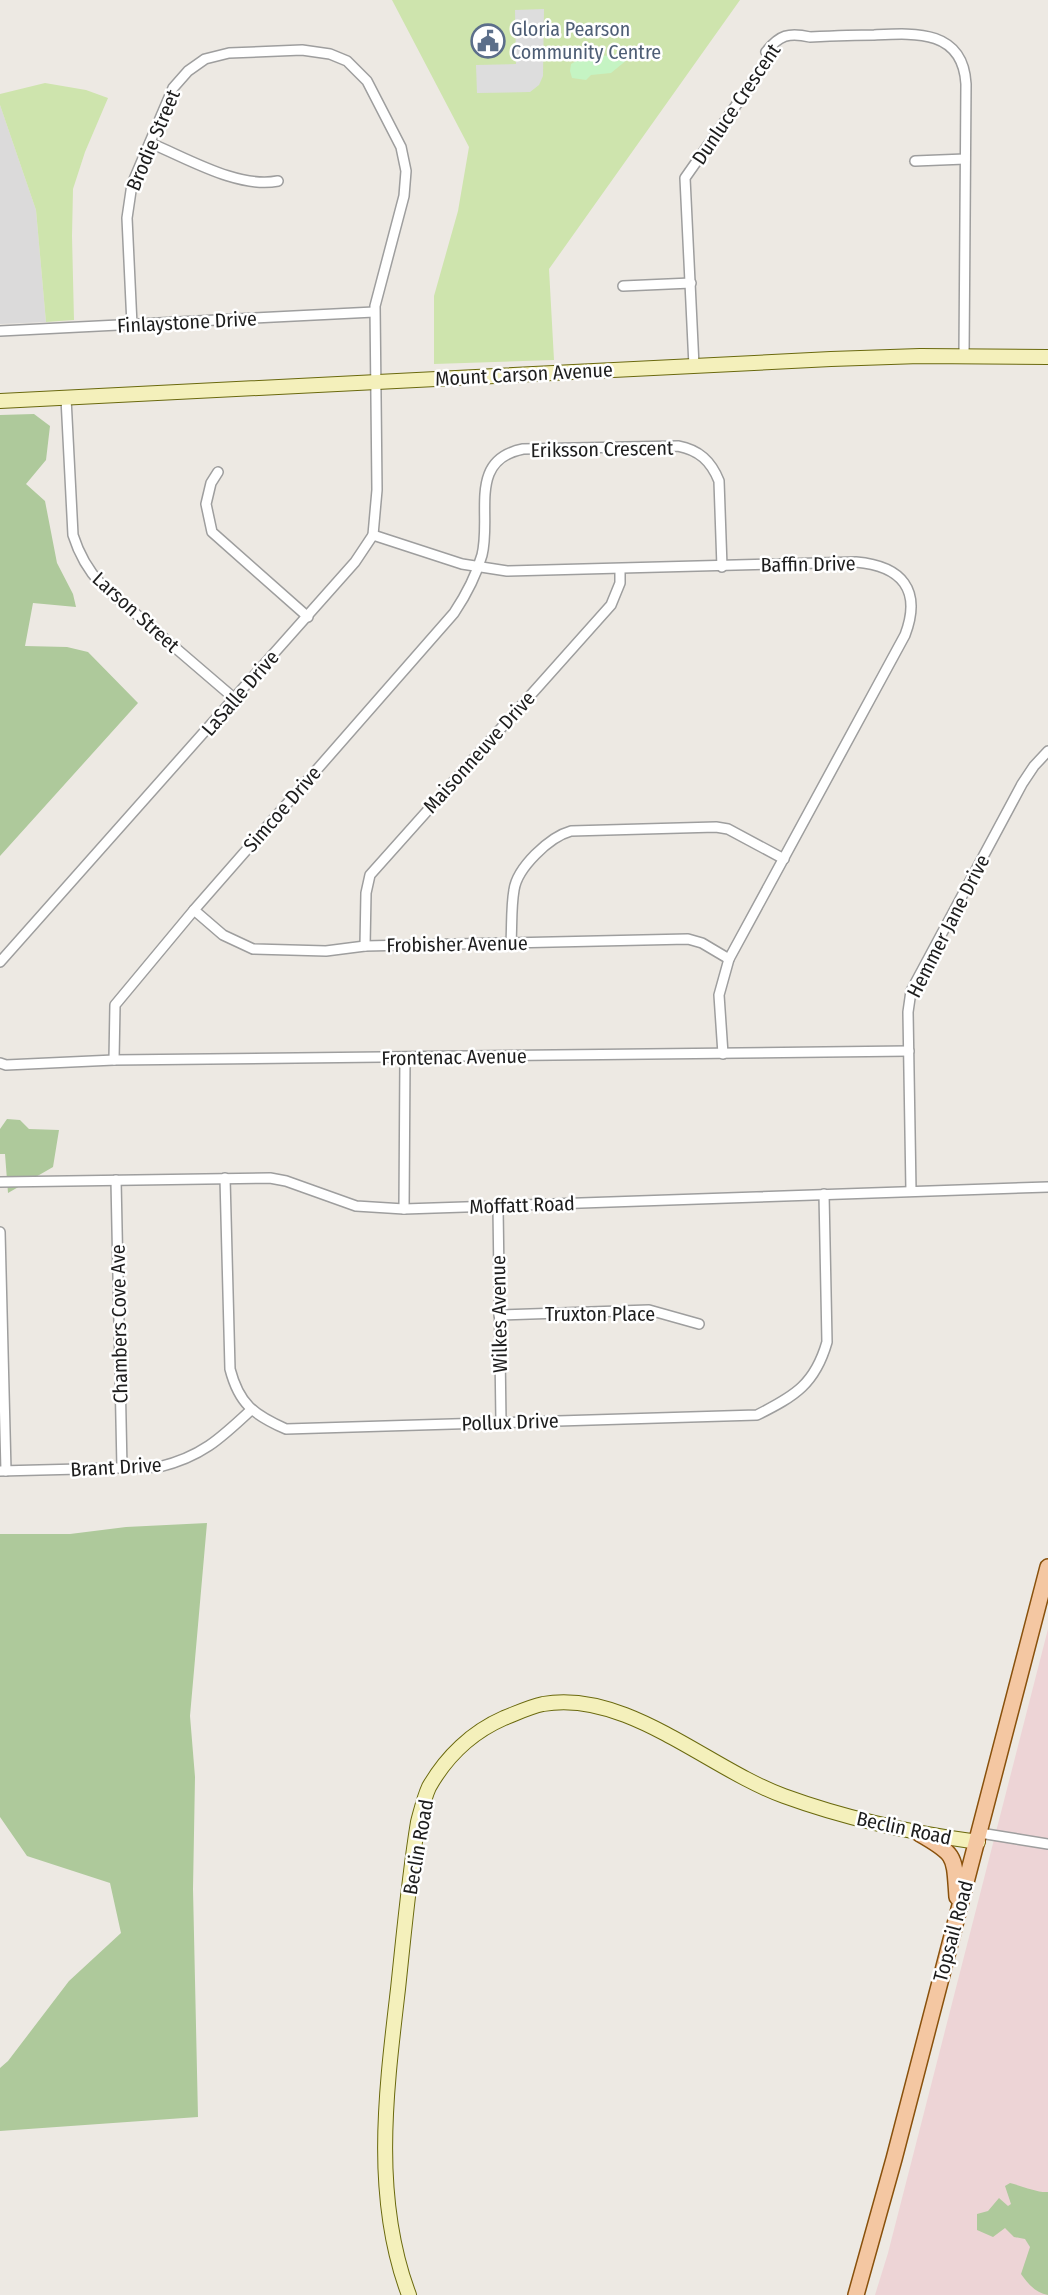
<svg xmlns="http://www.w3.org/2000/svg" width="1048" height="2295" font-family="'Fira Sans Condensed',sans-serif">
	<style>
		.residential { fill: #dbdada }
		.commercial { fill: #edd4d6 }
		.grass { fill: #cee4ad }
		.forest { fill: #aec99b }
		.park { fill: #c5f4c3 }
		.parking { fill: #ddd }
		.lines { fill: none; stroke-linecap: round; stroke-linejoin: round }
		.street-casing { stroke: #9e9e9e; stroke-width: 12 }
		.secondary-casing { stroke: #6a690e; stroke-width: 16 }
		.primary-casing { stroke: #89510c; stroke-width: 18 }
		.street { stroke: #fff; stroke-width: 9 }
		.secondary { stroke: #f4f0bb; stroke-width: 14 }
		.primary { stroke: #f4c7a2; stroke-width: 15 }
		.labels { text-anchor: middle; stroke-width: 5; stroke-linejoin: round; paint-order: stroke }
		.service-label { font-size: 20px; fill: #4e5e75; stroke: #fff; text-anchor: start }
		.street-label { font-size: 20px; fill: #1d1d1d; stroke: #fff }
	</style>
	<rect width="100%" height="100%" fill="#ede9e3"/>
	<path class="residential" d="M0,105L36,210L46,322L0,324Z"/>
	<path class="commercial" d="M1048,1629V2295H875L888,2253Z"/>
	<g class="grass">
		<path d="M392,0H740L549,269L554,360L434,364V296L458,211L469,147Z"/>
		<path d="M45,83L86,90L108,98L85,152L73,189L72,236L74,320L46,322L36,210L0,105V94Z"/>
	</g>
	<g class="forest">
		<path d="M34,414L50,426L46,460L26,484L45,501L57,563L73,594L76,607L33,603L25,646L67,647L88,652L138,703L0,856V415Z"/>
		<path d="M7,1119L20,1120L29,1129L59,1130L53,1167L8,1193L5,1154H0V1129Z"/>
		<path d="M207,1523L190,1716L195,1777L193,1889L198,2117L0,2131V2068L8,2061L69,1981L121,1933L110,1883L27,1856L0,1817V1534H70L126,1527Z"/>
		<path d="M1010,2183C1022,2186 1038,2193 1048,2192V2295C1036,2293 1028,2284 1021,2274L1030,2247L1025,2239L1014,2237L1005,2228L993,2237L977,2230V2214L988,2211L999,2198L1008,2206L1011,2204L1005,2186Z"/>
	</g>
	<path class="park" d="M625,47L633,55L611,73L591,75L586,80L572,78L570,71L571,64L583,57L618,55Z"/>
	<path class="parking" d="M544,9L543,76L539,85L530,92L477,93L476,65L516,64L515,10Z"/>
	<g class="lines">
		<defs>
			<g id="street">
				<path d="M150,143C187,158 238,189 278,181"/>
				<path d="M915,161L965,159"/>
				<path d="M623,286L691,283"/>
				<path d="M0,331L374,312"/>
				<path d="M694,366L685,178L770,57L766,52C779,35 789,32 810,37C831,36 853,35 874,35C914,33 963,29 966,84L964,356"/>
				<path d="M66,398L73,535C79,554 87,569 101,584L235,699"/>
				<path d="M218,472L211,483L206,504L212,532L308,617"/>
				<path d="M373,535L462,564L507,571L856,562C902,566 922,590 905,635L729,959L719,995L723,1054"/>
				<path d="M194,910L223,935L253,949L326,951L365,946L688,939L702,943L729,959"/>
				<path d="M511,943C512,926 511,907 514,890C517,868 549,837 571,831L716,827L728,829L784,859"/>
				<path d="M365,946L366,893L370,875L611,605L620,583V569"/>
				<path d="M0,962L355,562L373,535L377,490L375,306L404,196L406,171L401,147L367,81L347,61L330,54L302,50L229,53L205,59L188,71L173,88L132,184L127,218L132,325"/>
				<path d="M114,1060L115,1005L194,910L454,613C466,595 476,576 482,555C492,515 467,460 523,449L678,446C699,450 711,461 719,481L722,567"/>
				<path d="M0,1063L6,1065L114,1060L909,1051"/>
				<path d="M225,1178L230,1369C239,1404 254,1415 286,1429L757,1415C795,1396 815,1384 827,1342L824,1194"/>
				<path d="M116,1180L122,1468"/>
				<path d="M0,1182L270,1178L286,1181L356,1206L404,1209L1048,1187"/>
				<path d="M911,1191L908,1012L911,991L1022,784L1034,766L1048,751"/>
				<path d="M498,1207L501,1422"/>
				<path d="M404,1209L405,1058"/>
				<path d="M0,1232L6,1471"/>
				<path d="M499,1315L649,1310L699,1324"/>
				<path d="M0,1471L159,1467C201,1457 220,1439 251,1410"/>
				<path d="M980,1833L1048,1844"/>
			</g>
			<g id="secondary">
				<path d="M0,401L831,359L920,356L1048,357"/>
				<path d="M409,2295C372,2197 386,2091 398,1989C404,1933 409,1877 418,1822C421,1811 424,1798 429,1787C446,1757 472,1732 504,1718C517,1713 529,1707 543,1704C626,1689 709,1769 784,1796C847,1819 912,1833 978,1842"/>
			</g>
			<g id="primary">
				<path d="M920,1834C957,1855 954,1856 957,1897"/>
				<path d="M856,2295L894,2159L1048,1567"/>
			</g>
		</defs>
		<use href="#street" class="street-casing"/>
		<use href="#secondary" class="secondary-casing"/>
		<use href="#primary" class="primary-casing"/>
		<use href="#street" class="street"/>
		<use href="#secondary" class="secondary"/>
		<use href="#primary" class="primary"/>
	</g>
	<defs>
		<symbol id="civic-ring" viewBox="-11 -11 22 22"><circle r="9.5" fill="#fff" stroke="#5c6f8a" stroke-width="1.5"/><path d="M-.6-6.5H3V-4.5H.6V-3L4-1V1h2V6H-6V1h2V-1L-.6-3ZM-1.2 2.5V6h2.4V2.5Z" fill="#5c6f8a"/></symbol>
	</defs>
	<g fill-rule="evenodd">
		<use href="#civic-ring" x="469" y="22" width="38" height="38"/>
	</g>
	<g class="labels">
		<g class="service-label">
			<text x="511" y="36">Gloria Pearson<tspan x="511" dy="23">Community Centre</tspan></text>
		</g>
		<g class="street-label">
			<text transform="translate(736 104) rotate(-56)" y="7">Dunluce Crescent</text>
			<text transform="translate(153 140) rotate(-67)" y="7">Brodie Street</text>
			<text transform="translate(187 322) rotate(-3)" y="7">Finlaystone Drive</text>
			<text transform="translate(524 374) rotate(-3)" y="7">Mount Carson Avenue</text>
			<text transform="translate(602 449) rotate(-1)" y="7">Eriksson Crescent</text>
			<text transform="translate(808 564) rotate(-1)" y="7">Baffin Drive</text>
			<text transform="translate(136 612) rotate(42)" y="7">Larson Street</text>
			<text transform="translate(240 693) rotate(-49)" y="7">LaSalle Drive</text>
			<text transform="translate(479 752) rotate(-48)" y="7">Maisonneuve Drive</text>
			<text transform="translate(282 809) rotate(-49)" y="7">Simcoe Drive</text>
			<text transform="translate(948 926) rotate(-63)" y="7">Hemmer Jane Drive</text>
			<text transform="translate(457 944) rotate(-1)" y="7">Frobisher Avenue</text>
			<text transform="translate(454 1057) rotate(-1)" y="7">Frontenac Avenue</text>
			<text transform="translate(522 1205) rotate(-2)" y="7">Moffatt Road</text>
			<text transform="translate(499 1314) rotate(-91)" y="7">Wilkes Avenue</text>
			<text x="600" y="1321">Truxton Place</text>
			<text transform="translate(119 1324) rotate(-91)" y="7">Chambers Cove Ave</text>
			<text transform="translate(510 1422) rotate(-2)" y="7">Pollux Drive</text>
			<text transform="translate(116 1467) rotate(-3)" y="7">Brant Drive</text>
			<text transform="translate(904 1828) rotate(12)" y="7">Beclin Road</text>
			<text transform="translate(418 1847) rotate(-80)" y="7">Beclin Road</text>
			<text transform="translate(953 1931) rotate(-75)" y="7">Topsail Road</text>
		</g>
	</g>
</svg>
